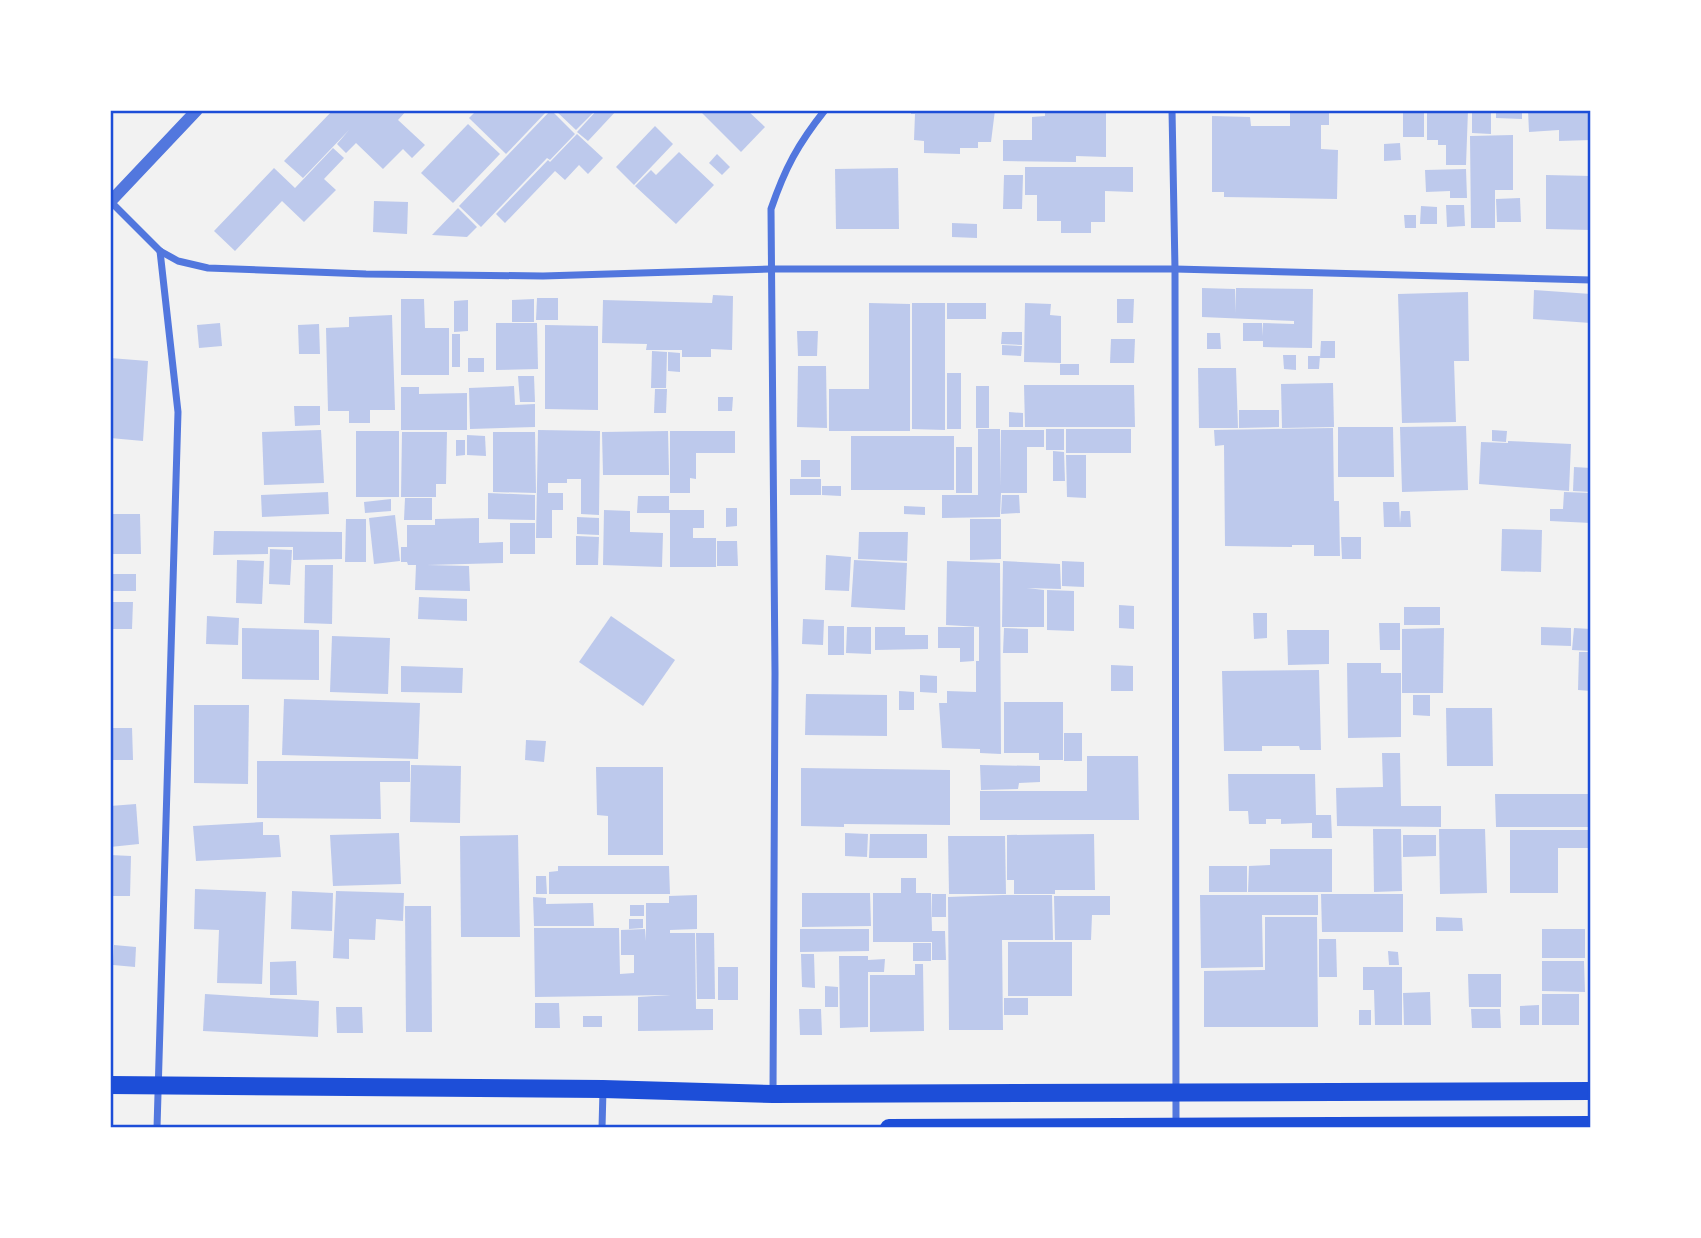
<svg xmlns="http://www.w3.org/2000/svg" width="1701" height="1238" font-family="Inter,sans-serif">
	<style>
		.building { fill: #bdc9ec }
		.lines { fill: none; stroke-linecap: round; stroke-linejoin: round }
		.minor { stroke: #5277de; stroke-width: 7 }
		.tertiary { stroke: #5277de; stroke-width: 12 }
		.primary { stroke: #1d4ed8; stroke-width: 18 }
		.neatline { fill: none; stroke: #1d4ed8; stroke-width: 2.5 }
	</style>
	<rect width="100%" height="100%" fill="#f2f2f2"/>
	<g class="building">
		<path d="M333,110H407L398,120L425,145L412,158L403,149L383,169L356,143L346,153L337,144L349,130L303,178L284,161Z"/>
		<path d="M477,110H548L506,154L469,118Z"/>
		<path d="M551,110L575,134L550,160L547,158L481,227L459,206Z"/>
		<path d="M555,110H596L576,130Z"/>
		<path d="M597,110H617L588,141L577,132Z"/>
		<path d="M699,110H747L765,127L741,152Z"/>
		<path d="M911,110H995L991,142H978V148H960V154L924,153V141L914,140L915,114H911Z"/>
		<path d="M1045,110H1106V157L1076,156V162L1003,161V140H1032V117L1045,116Z"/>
		<path d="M1251,110H1329V125H1321V149L1338,150L1337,199L1224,197V192H1212V116L1250,117L1251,126H1290V113H1251Z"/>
		<rect x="1403" y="110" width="21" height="27"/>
		<path d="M1427,110H1468L1466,165H1446V145H1438V140H1427Z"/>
		<path d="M1472,110H1491V134L1472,133Z"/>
		<path d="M1496,110H1522V119L1496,118Z"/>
		<path d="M1528,110H1591V140L1559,141V130L1529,132Z"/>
		<path d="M468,124L500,154L453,203L421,173Z"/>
		<path d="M655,126L673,144L634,185L616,167Z"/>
		<path d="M577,134L603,158L588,174L579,165L565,180L555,171L505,223L496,214L548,160L550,162Z"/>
		<path d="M1513,135V190H1495V228H1471L1470,136Z"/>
		<path d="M1400,143L1401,160L1384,161V144Z"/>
		<path d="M333,148L344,158L324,179L336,190L304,222L282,201L235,251L214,231L274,168L295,188Z"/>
		<path d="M679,152L714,185L676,224L635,186L651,170L656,175Z"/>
		<path d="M717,154L730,167L722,175L709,163Z"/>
		<path d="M1025,167H1133V192L1105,191V222H1091V233H1061V221H1037V195H1025Z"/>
		<path d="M898,168L899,229H836L835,169Z"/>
		<path d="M1466,169L1467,198H1450V191L1426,192L1425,170Z"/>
		<path d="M1004,175H1023L1022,209H1003Z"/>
		<path d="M1546,175L1591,176V230L1546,229Z"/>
		<path d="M1520,198L1521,222H1497L1496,199Z"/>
		<path d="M374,201L408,202L407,234L373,232Z"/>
		<path d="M1446,205H1464L1465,226L1447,227Z"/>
		<path d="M1421,206L1437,207V224H1420Z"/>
		<path d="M458,208L477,227L467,237L432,235Z"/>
		<path d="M1404,215H1416V228H1405Z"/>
		<path d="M952,223L977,224V238L952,237Z"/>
		<path d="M1202,288L1235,289V313L1236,288L1313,289L1312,348L1263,347V341H1243V323H1262L1263,336V323L1294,324V321L1202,317Z"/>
		<path d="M1534,290L1591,294V323L1533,319Z"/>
		<path d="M1468,292L1469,361H1454L1456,422L1402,423L1398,294Z"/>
		<path d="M713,295L733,296L732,350L711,349V357H682V350H646L647,344L602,343L603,300L712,303Z"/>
		<path d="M537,298H558V320H536Z"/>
		<path d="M401,299H424L425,328H449V375H401Z"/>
		<path d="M534,299V322H512V300Z"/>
		<path d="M1117,299H1134L1133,323H1117Z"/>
		<path d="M468,300V331L454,332V301Z"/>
		<path d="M869,303L910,304V431H829V389H869Z"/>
		<path d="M912,303H945V430L912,429Z"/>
		<rect x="947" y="303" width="39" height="16"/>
		<path d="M1025,303L1051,304L1050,315L1061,316V363L1024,362Z"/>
		<path d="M392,315L395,410H370V423H349V411H328L326,328L349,327V317Z"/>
		<path d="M220,323L222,346L199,348L197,325Z"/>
		<path d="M496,323H537L538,369L496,370Z"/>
		<path d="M319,324L320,354H299L298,325Z"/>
		<path d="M545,325L598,326V410L545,409Z"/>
		<path d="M797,331H818L817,356H798Z"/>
		<path d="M1002,332H1022V345L1001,344Z"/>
		<path d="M1207,333H1220L1221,349H1207Z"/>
		<rect x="452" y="334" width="8" height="33"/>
		<path d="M1111,339H1135L1134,363H1110Z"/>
		<path d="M1321,341H1335V358H1320Z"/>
		<path d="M1002,345L1022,346L1021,356L1002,355Z"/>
		<path d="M652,351L667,352L666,388H651Z"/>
		<path d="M668,352L680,353V372L668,371Z"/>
		<path d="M1283,355H1296V370L1284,369Z"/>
		<path d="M1308,356H1320L1319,369H1308Z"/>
		<path d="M110,358L148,361L143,441L110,438Z"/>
		<rect x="468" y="358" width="16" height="14"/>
		<rect x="1060" y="364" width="19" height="11"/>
		<path d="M798,366H826L827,428L797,427Z"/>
		<path d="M1198,368H1236L1238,428H1199Z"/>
		<rect x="947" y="373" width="14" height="56"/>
		<path d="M518,376H534L535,402H520Z"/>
		<path d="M1333,383L1334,427L1282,428L1281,384Z"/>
		<path d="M1024,385H1134L1135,427H1025Z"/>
		<path d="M514,386L515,405L535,404V427L470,429L469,388Z"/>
		<rect x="976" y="386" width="13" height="42"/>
		<path d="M401,387H419V394L467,393V430H401Z"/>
		<path d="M655,389H667L666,413H654Z"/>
		<path d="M718,397H733L732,411H718Z"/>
		<path d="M294,406H320V425L295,426Z"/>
		<path d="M1239,410H1279V427L1239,428Z"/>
		<path d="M1009,412L1023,413V427H1009Z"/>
		<path d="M1466,426L1468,490L1402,492L1400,427Z"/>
		<path d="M1338,427H1393L1394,477H1338Z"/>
		<path d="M1333,428L1334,501H1339L1340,556H1314V545H1292V547L1225,546L1224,445L1215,446L1214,430Z"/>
		<path d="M978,429H1000L1001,487V430H1044V447H1027V493H1001L1000,517L942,518V495H978Z"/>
		<rect x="1046" y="429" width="18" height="21"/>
		<rect x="1066" y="429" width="65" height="24"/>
		<path d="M321,430L324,483L264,485L262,432Z"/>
		<path d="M538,430L600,431L599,515L581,514V479H567V483H548V493H563V510H552V538H536Z"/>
		<path d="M1492,430L1507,431L1506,442L1492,441Z"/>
		<rect x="356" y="431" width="43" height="66"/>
		<path d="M668,431L669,475H603L602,432Z"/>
		<path d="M670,431H735V453H696V479L690,478V493H670Z"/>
		<path d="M402,432H447L446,484H436V497H401Z"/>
		<path d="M493,432H535L536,493L493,492Z"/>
		<path d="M467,435L485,436L486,456L467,455Z"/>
		<rect x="851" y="436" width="103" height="54"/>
		<path d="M456,440H465V455L456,456Z"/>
		<path d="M1508,441L1571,444L1569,491L1479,484L1481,442L1508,443Z"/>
		<rect x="956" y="447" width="16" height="46"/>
		<path d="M1053,451L1064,452L1065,481H1053Z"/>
		<path d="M1066,455H1086V498L1067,497Z"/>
		<rect x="801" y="460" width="19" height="17"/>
		<path d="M1574,467L1591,468V492L1573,491Z"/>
		<rect x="790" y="479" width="31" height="16"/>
		<path d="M822,486H841V496L822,495Z"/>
		<path d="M328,492L329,514L262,517L261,495Z"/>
		<path d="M1564,492L1591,493V523L1550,521V509H1563Z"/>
		<path d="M488,493L535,495V520L488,519Z"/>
		<path d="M1002,495H1019L1020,513L1001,514Z"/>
		<path d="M638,496H669V510H704V528H693V538H716V567H670V513H637Z"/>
		<path d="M405,498H432V520H404Z"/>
		<path d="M391,499V511L365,513L364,502Z"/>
		<path d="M1383,502H1399L1400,523L1401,511H1410L1411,527H1384Z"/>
		<path d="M904,506L925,507V515L904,514Z"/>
		<path d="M726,508H737V526L726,527Z"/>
		<path d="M604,510L630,511V532L663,533L662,567L603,565Z"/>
		<path d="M110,514H140L141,554H110Z"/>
		<path d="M395,515L400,561L374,564L369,518Z"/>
		<path d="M577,517L599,518V535L577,534Z"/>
		<path d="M479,518V543L503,542V563L427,565L469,566L470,591L415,590L416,565H408L407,562H401V547H407V525H435V519Z"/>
		<path d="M346,519H366V562H345Z"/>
		<path d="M970,519H1001V559L970,560Z"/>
		<rect x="510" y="523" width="25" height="31"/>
		<path d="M1502,529L1542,530L1541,572L1501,571Z"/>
		<path d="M214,531L342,532V559L293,560V547H268V554L213,555Z"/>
		<path d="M859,532H908L907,561L858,559Z"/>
		<path d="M576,536L599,537L598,565H576Z"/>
		<path d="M1341,537H1361V559H1342Z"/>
		<path d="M717,541H737L738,566H717Z"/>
		<path d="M270,549L292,550L290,585L269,584Z"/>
		<path d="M826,555L851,557L849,591L825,590Z"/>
		<path d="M237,560L264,561L262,604L236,603Z"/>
		<path d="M854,560L907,563L905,610L851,607Z"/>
		<path d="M947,561L1000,563L1001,754L980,753V749L942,748L939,703H947V691L976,692V661H979V627H981L946,625Z"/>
		<path d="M1003,561L1060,564L1061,589L1027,588L1044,590V627H1002Z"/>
		<path d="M1062,561L1084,562V587L1062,586Z"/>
		<path d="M305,565H333L332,624L304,623Z"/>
		<rect x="110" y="574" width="26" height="17"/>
		<path d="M1047,590L1074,591V631L1047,630Z"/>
		<path d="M419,597L467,599V621L418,619Z"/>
		<path d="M110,602H133L132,629H110Z"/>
		<path d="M1119,605L1134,606V629L1119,628Z"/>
		<rect x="1404" y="607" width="36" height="18"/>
		<path d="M1253,613H1267V638L1254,639Z"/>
		<path d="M207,616L239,618L238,645L206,644Z"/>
		<path d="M611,616L675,660L643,706L579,662Z"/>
		<path d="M803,619L824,620L823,645L802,644Z"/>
		<path d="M1379,623H1400V650H1380Z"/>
		<rect x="828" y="626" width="16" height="29"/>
		<path d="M847,627H871V654L846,653Z"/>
		<path d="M875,627H905V635H928V649L875,650Z"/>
		<path d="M938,627H974V661L960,662V648H938Z"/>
		<path d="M1541,627L1571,628V646L1541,645Z"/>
		<path d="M242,628L319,630V680L242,679Z"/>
		<path d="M1004,628L1028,629V653H1003Z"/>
		<path d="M1444,628L1443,693H1402V629Z"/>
		<path d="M1574,628L1591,629V651L1572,650Z"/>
		<path d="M1287,630H1329V664L1288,665Z"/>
		<path d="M332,636L390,638L388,694L330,692Z"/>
		<path d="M1579,652H1591V691L1578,690Z"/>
		<path d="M1347,663H1381V673H1401V737L1348,738Z"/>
		<path d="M1111,665L1133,666V691H1111Z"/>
		<path d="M401,666L463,668L462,693L401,692Z"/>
		<path d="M1319,670L1321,750H1300L1299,746H1262V751H1224L1222,671Z"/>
		<path d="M920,675L937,676V693L920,692Z"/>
		<path d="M899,691L914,692V710H899Z"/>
		<path d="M806,694L887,695V736L805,735Z"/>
		<path d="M1413,695H1430V716L1413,715Z"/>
		<path d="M284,699L420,703L418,759L282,755Z"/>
		<path d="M1004,702H1063V760H1039V753H1004Z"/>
		<path d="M194,705H249L248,784L194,783Z"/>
		<path d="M1446,708H1492L1493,766H1447Z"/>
		<path d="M110,728H132L133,760H110Z"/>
		<rect x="1064" y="733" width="18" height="28"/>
		<path d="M526,740L546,741L544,762L525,760Z"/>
		<path d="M1382,753H1400L1401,806H1441V827L1337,826L1336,788L1383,787Z"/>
		<path d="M1087,756H1138L1139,820H980V791H1087Z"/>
		<path d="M257,761H410V782H380L381,819L257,818Z"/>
		<path d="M411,765L461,766L460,823L410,822Z"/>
		<path d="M980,765L1040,766V782L1019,783L1018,789L981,790Z"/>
		<path d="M596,767H663V855H608V816L597,815Z"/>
		<path d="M801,768L950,770V825L844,824V827L801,826Z"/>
		<path d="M1228,774H1315L1316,815H1331L1332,838H1312V823L1281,824V819H1266V824H1249L1248,811H1229Z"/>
		<path d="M1495,794H1589L1590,827H1496Z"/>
		<path d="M136,804L139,844L110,847V806Z"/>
		<path d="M263,822V835H279L281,857L196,861L193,826Z"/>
		<path d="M1373,829H1401L1402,891L1374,892Z"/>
		<path d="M1439,829H1485L1487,893L1440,894Z"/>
		<path d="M1510,830H1591V848H1558V893H1510Z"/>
		<path d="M399,833L401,884L333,886L330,835Z"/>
		<path d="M845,833L868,834L867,857L845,856Z"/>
		<path d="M870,834H927V858H869Z"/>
		<path d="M1094,834L1095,890H1055V894H1014V880H1007V835Z"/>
		<path d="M518,835L520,937H461L460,836Z"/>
		<path d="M1403,835H1436V856L1403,857Z"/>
		<path d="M948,836H1005L1006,894H949Z"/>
		<path d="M1270,849H1332V892H1248L1249,866L1270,865Z"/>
		<path d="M110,855L131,856L130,896H110Z"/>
		<path d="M558,866H669L670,894H549V872L558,871Z"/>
		<rect x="1209" y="866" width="38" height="26"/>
		<path d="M536,876H546L547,894H536Z"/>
		<path d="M901,878H916V893H931L932,931H945L946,960H932V942H873V893H901Z"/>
		<path d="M195,889L266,892L262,984L217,983L219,930L194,929Z"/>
		<path d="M292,891L333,893L332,931L291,929Z"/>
		<path d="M336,891L404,893L403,921L376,919L375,940L349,939V959L333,958Z"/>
		<path d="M802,893H870L871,926L802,927Z"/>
		<rect x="932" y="894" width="14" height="23"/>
		<path d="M1321,894H1403V932H1322Z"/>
		<path d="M697,895V929L670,930V933H695L696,1009H713V1030L638,1031V997L671,995L535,997L534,928H619L620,974L634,973V955H621V930L645,929L646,941V903H669V896Z"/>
		<path d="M1003,895H1052L1053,940H1002L1003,1030H949L948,897Z"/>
		<path d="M1200,895H1318V915H1262L1263,967L1201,968Z"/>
		<path d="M1054,896H1110V915H1092L1091,940H1055Z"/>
		<path d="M533,897L546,898V904L593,903L594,926H534Z"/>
		<rect x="630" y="905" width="14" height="11"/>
		<path d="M405,906H431L432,1032H406Z"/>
		<path d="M1265,917H1317L1318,1027H1204V971L1265,970Z"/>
		<path d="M1436,917L1462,918L1463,931H1436Z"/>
		<path d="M629,919H643V928L629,929Z"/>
		<path d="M800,929H869V951L800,952Z"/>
		<rect x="1542" y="929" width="43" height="29"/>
		<path d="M696,933H714L715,999H697Z"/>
		<path d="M1319,939H1336L1337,977H1319Z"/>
		<rect x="1008" y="942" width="64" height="54"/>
		<rect x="913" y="943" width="18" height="18"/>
		<path d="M114,945L136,947L135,967L113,965Z"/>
		<path d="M1388,951L1398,952L1399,965H1389Z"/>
		<path d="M801,954H814L815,988L802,987Z"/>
		<path d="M839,956H868V960L885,959L884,972H868V1027L840,1028Z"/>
		<path d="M296,961L297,995H270V962Z"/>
		<path d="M1542,961H1584L1585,992L1542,991Z"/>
		<path d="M915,964H923L924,1031L870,1032V975H915Z"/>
		<rect x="718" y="967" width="20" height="33"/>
		<path d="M1363,967H1402V1025H1375L1374,990H1363Z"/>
		<path d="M1468,974H1501V1007H1469Z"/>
		<path d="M825,986L838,987V1007H825Z"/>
		<path d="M1430,992L1431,1025H1404L1403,993Z"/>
		<path d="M205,994L319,1001L318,1037L203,1031Z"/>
		<rect x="1542" y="994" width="37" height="31"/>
		<rect x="1004" y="998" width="24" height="17"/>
		<path d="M535,1003H559L560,1028H535Z"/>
		<path d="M1539,1005V1025H1520V1006Z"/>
		<path d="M336,1007H362L363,1033H337Z"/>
		<path d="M799,1009H821L822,1035H800Z"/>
		<path d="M1471,1009H1500L1501,1028H1472Z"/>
		<rect x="1359" y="1010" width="12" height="15"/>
		<rect x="583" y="1016" width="19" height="11"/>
	</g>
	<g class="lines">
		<g class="minor">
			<path d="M1172,110L1175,269L1176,1125"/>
			<path d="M110,201L160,251L178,261L208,268L366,274L543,276L771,269H1175L1591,280"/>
			<path d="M773,1094L775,673L771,209C785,168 798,144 825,110"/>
			<path d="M157,1128L178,412L160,251"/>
			<path d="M602,1128L603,1090"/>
		</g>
		<path class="tertiary" d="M110,202L197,110"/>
		<g class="primary">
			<path d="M110,1085L603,1089L773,1094L1591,1091"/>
			<path d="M889,1128L1591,1125"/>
		</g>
	</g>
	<rect width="1701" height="1238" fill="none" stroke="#ffffff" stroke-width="224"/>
	<rect x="112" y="112" width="1477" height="1014" class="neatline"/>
</svg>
